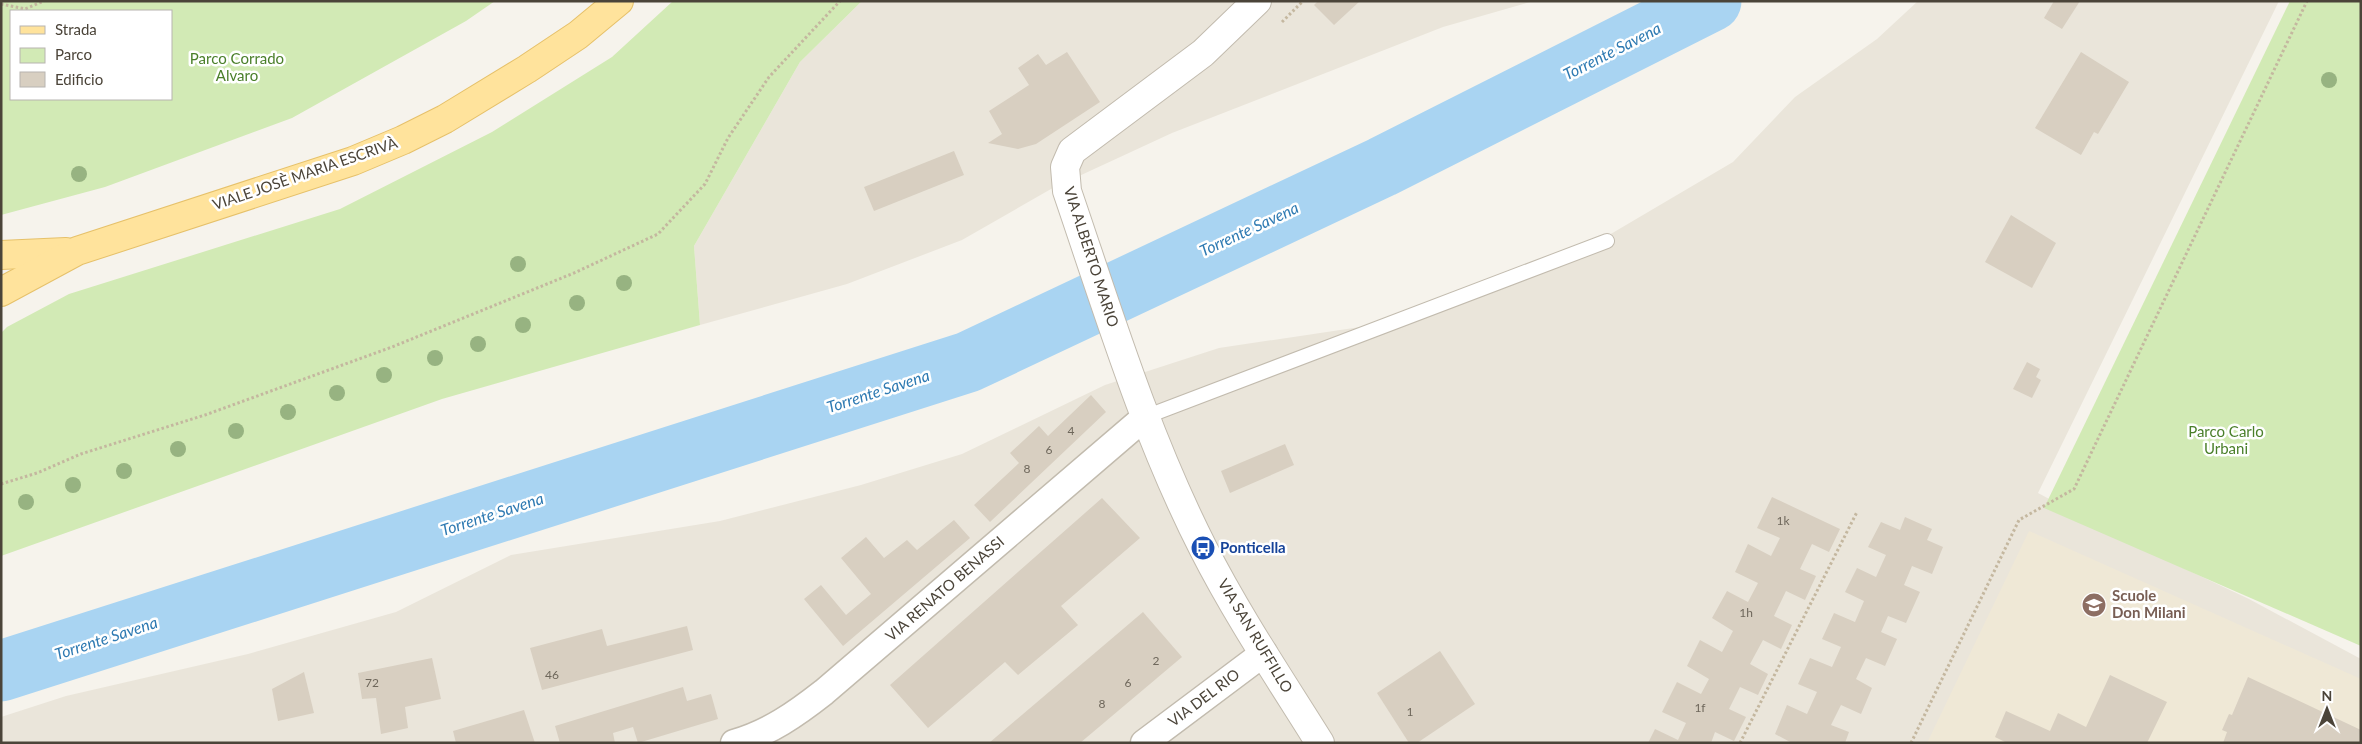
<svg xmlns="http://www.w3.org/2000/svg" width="2362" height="744" font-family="Lato,sans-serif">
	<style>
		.residential { fill: #eae5da }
		.education { fill: #efe8d6 }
		.green { fill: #d2eab5; fill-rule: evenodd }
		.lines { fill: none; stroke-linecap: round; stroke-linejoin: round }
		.river { stroke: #a9d4f2; stroke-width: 61 }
		.building { fill: #d8cfc1 }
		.service-casing { stroke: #c2bbae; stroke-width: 16 }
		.minor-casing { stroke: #c2bbae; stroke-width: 29 }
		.tertiary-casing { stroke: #c2bbae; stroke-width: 30 }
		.primary-casing { stroke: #e6c16a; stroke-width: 30 }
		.path { stroke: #c4b79f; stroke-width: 3; stroke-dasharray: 2.5 2.5; stroke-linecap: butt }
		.service { stroke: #fff; stroke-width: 14 }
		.minor { stroke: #fff; stroke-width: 26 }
		.tertiary { stroke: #fff; stroke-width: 28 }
		.primary { stroke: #ffe39c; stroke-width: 28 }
		.tree { fill: #97b381 }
		.labels { text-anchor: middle; stroke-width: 5; stroke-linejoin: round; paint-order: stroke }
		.number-label { font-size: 12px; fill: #6e675b }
		.park-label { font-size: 15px; fill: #4a7f2a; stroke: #fff }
		.street-label { font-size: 15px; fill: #4b4439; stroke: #fff }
		.transit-label { font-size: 15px; font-weight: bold; fill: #164399; stroke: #fff; text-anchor: start }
		.education-label { font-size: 15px; font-weight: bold; fill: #785e54; stroke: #fff; text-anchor: start }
		.water-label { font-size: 16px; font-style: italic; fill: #2e7ab2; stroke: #fff }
	</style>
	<rect width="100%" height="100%" fill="#f6f3ec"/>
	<g class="residential">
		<path d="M862,1H1534L1443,27L1172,133L1051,189L962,240L847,284L700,325L694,246L800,62Z"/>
		<path d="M1918,1H2279L2038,493L2143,549L2249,599L2361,659V743H1V717L66,696L248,654L396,612L511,555L720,521L861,485L962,454L1105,385L1219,348L1367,326L1570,258L1733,162L1795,97L1877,39Z"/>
	</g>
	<path class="education" d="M2029,531L2361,679V743H1927Z"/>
	<g class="green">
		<path d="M1,1H495L466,21L292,118L105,187L1,215ZM11,11H171V99H11Z"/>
		<path d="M673,1H862L800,62L694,246L700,325L442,399L1,556V333L7,327L69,294L340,209L492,132L612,57Z"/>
		<path d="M2290,1H2361V646L2044,508Z"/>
	</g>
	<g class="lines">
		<path class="river" d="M1,671L968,362L1382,167L1711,1"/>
	</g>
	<g class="building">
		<path d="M1318,1H1360L1334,25L1314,5Z"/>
		<path d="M2054,1H2080L2062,29L2044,18Z"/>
		<path d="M1067,52L1100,102L1036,144L1018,149L988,143L1002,134L989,111L1029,85L1018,68L1038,54L1046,65Z"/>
		<path d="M2081,52L2129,82L2098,134L2094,132L2081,155L2035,128Z"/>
		<path d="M954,151L964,175L874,211L864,187Z"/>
		<path d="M2011,215L2056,243L2032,288L1985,262Z"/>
		<path d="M2027,362L2040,369L2036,377L2041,380L2032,398L2013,389Z"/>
		<path d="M1091,395L1106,412L990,522L974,505L1019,463L1010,453L1039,426L1048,436Z"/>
		<path d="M1285,444L1294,465L1230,493L1221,471Z"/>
		<path d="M1772,497L1840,529L1829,552L1812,544L1800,569L1816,576L1805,600L1786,591L1774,616L1792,625L1781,649L1763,640L1750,664L1768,674L1758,695L1740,687L1729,709L1746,717L1734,741L1715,732L1711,743H1648L1655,729L1678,740L1686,723L1662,712L1677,682L1701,694L1709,679L1687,666L1700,640L1722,652L1733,631L1712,618L1727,591L1748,602L1758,583L1735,572L1748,544L1771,556L1780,538L1757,528Z"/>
		<path d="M1102,498L1140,538L1061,606L1078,625L1018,675L1005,662L928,728L890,685Z"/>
		<path d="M1905,517L1932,529L1927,540L1943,547L1932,574L1912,566L1904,585L1920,592L1906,623L1888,616L1881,632L1897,639L1885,666L1866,658L1856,679L1872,688L1861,714L1841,705L1831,725L1849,732L1845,743H1792L1775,734L1787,705L1807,714L1817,692L1798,684L1810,658L1832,667L1841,647L1822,639L1834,613L1855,622L1864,601L1845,592L1857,568L1876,577L1886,555L1868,547L1881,522L1900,530Z"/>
		<path d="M954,520L970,538L843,646L804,599L821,585L846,615L871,594L841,558L866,537L884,558L907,540L917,550Z"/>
		<path d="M1143,612L1182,657L1080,743H989Z"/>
		<path d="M687,626L693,650L542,690L530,648L602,629L607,646Z"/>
		<path d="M1440,651L1475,704L1417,743H1409L1377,693Z"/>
		<path d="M432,658L441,699L405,707L408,728L381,734L376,698L362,699L358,673Z"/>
		<path d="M304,672L314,713L278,721L272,689Z"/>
		<path d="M2110,675L2167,702L2147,743H2007L1995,737L2006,711L2050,731L2058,713L2086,727Z"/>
		<path d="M2248,677L2361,730V743H2223L2227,732L2222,730L2229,714L2232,715Z"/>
		<path d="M683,687L687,701L711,694L718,719L638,743L633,727L613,733L615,743H560L555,726Z"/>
		<path d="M524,710L535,743H456L453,731Z"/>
	</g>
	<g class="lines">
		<defs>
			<path id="service" d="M1145,417L1607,241"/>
			<g id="minor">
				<path d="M734,743C769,733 796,714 824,692L1145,417"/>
				<path d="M1144,743L1264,653"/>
			</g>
			<path id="tertiary" d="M1257,1L1203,53L1072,151L1065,167L1067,191C1108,311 1145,434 1203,548C1237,615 1280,679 1320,743"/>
			<g id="primary">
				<path d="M1,255L66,252"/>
				<path d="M1,292L77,251L353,161L403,140L445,119L527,69L578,35L619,1"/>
			</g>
		</defs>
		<use href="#service" class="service-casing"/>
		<use href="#minor" class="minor-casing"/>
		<use href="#tertiary" class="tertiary-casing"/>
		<use href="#primary" class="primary-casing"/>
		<g class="path">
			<path d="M1,4L25,9L44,1"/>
			<path d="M1282,22L1303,1"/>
			<path d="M1,484L37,473L81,454L205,415L392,347L574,273L658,234L705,184L728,138L769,77L840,1"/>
			<path d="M1740,743L1857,512"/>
			<path d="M1911,743L2019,520L2074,489L2307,1"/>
		</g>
		<use href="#service" class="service"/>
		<use href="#minor" class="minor"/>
		<use href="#tertiary" class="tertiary"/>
		<use href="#primary" class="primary"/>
	</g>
	<g class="tree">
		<circle cx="2329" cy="80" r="8"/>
		<circle cx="79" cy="174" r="8"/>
		<circle cx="518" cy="264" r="8"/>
		<circle cx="624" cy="283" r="8"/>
		<circle cx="577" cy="303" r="8"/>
		<circle cx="523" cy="325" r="8"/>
		<circle cx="478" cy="344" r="8"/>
		<circle cx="435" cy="358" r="8"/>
		<circle cx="384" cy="375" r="8"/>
		<circle cx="337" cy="393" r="8"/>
		<circle cx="288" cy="412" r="8"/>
		<circle cx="236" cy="431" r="8"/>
		<circle cx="178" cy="449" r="8"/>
		<circle cx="124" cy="471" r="8"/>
		<circle cx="73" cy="485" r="8"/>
		<circle cx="26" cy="502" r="8"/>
	</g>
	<defs>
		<symbol id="bus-disc" viewBox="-11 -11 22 22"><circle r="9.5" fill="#1a4fb4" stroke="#fff"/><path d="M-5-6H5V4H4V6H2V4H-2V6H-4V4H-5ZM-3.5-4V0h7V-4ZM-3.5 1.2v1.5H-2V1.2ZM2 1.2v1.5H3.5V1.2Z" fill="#fff"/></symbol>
		<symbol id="school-disc" viewBox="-11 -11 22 22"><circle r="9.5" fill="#8d6e63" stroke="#fff"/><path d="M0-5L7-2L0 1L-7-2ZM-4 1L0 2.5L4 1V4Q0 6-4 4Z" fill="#fff"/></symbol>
	</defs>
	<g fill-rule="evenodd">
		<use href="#bus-disc" x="1189" y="534" width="28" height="28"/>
		<use href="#school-disc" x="2080" y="591" width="28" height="28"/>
	</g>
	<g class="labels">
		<g class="number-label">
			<text x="1071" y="435">4</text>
			<text x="1049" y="454">6</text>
			<text x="1027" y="473">8</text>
			<text x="1783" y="525">1k</text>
			<text x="1746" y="617">1h</text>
			<text x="1156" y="665">2</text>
			<text x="552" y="679">46</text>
			<text x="372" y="687">72</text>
			<text x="1128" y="687">6</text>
			<text x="1102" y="708">8</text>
			<text x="1700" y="712">1f</text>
			<text x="1410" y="716">1</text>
		</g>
		<g class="park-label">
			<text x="237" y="64">Parco Corrado<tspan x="237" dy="17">Alvaro</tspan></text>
			<text x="2226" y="437">Parco Carlo<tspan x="2226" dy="17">Urbani</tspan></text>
		</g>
		<g class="street-label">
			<text transform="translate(305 174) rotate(-19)" y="5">VIALE JOSÈ MARIA ESCRIVÀ</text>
			<text transform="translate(1091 257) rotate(72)" y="5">VIA ALBERTO MARIO</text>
			<text transform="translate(945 589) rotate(-41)" y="5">VIA RENATO BENASSI</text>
			<text transform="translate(1255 636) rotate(59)" y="5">VIA SAN RUFFILLO</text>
			<text transform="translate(1204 698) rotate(-37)" y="5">VIA DEL RIO</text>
		</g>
		<g class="transit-label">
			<text x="1220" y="553">Ponticella</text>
		</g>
		<g class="education-label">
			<text x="2112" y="601">Scuole<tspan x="2112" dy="17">Don Milani</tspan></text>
		</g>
		<g class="water-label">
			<text transform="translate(1612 51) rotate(-27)" y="6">Torrente Savena</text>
			<text transform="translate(1249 229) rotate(-25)" y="6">Torrente Savena</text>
			<text transform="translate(878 391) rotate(-18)" y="6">Torrente Savena</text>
			<text transform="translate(492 514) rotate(-18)" y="6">Torrente Savena</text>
			<text transform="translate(106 638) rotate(-18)" y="6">Torrente Savena</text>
		</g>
	</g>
	<rect width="2362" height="744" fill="none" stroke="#4b4439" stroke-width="5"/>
	<rect x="10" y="10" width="162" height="90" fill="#ffffff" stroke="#b7b4b0"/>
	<rect x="20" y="26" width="25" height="8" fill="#ffe39c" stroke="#b7b4b0"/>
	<text x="55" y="35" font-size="15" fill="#4b4439">Strada</text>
	<rect x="20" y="48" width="25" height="15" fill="#d2eab5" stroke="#b7b4b0"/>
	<text x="55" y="60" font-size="15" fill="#4b4439">Parco</text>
	<rect x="20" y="72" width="25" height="15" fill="#d8cfc1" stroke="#b7b4b0"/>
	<text x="55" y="85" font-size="15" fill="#4b4439">Edificio</text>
	<g transform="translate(2327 709)" stroke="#ffffff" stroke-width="4" paint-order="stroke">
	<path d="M0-4L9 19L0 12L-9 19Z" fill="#4b4439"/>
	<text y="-8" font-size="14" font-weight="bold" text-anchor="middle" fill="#4b4439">N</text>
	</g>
</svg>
